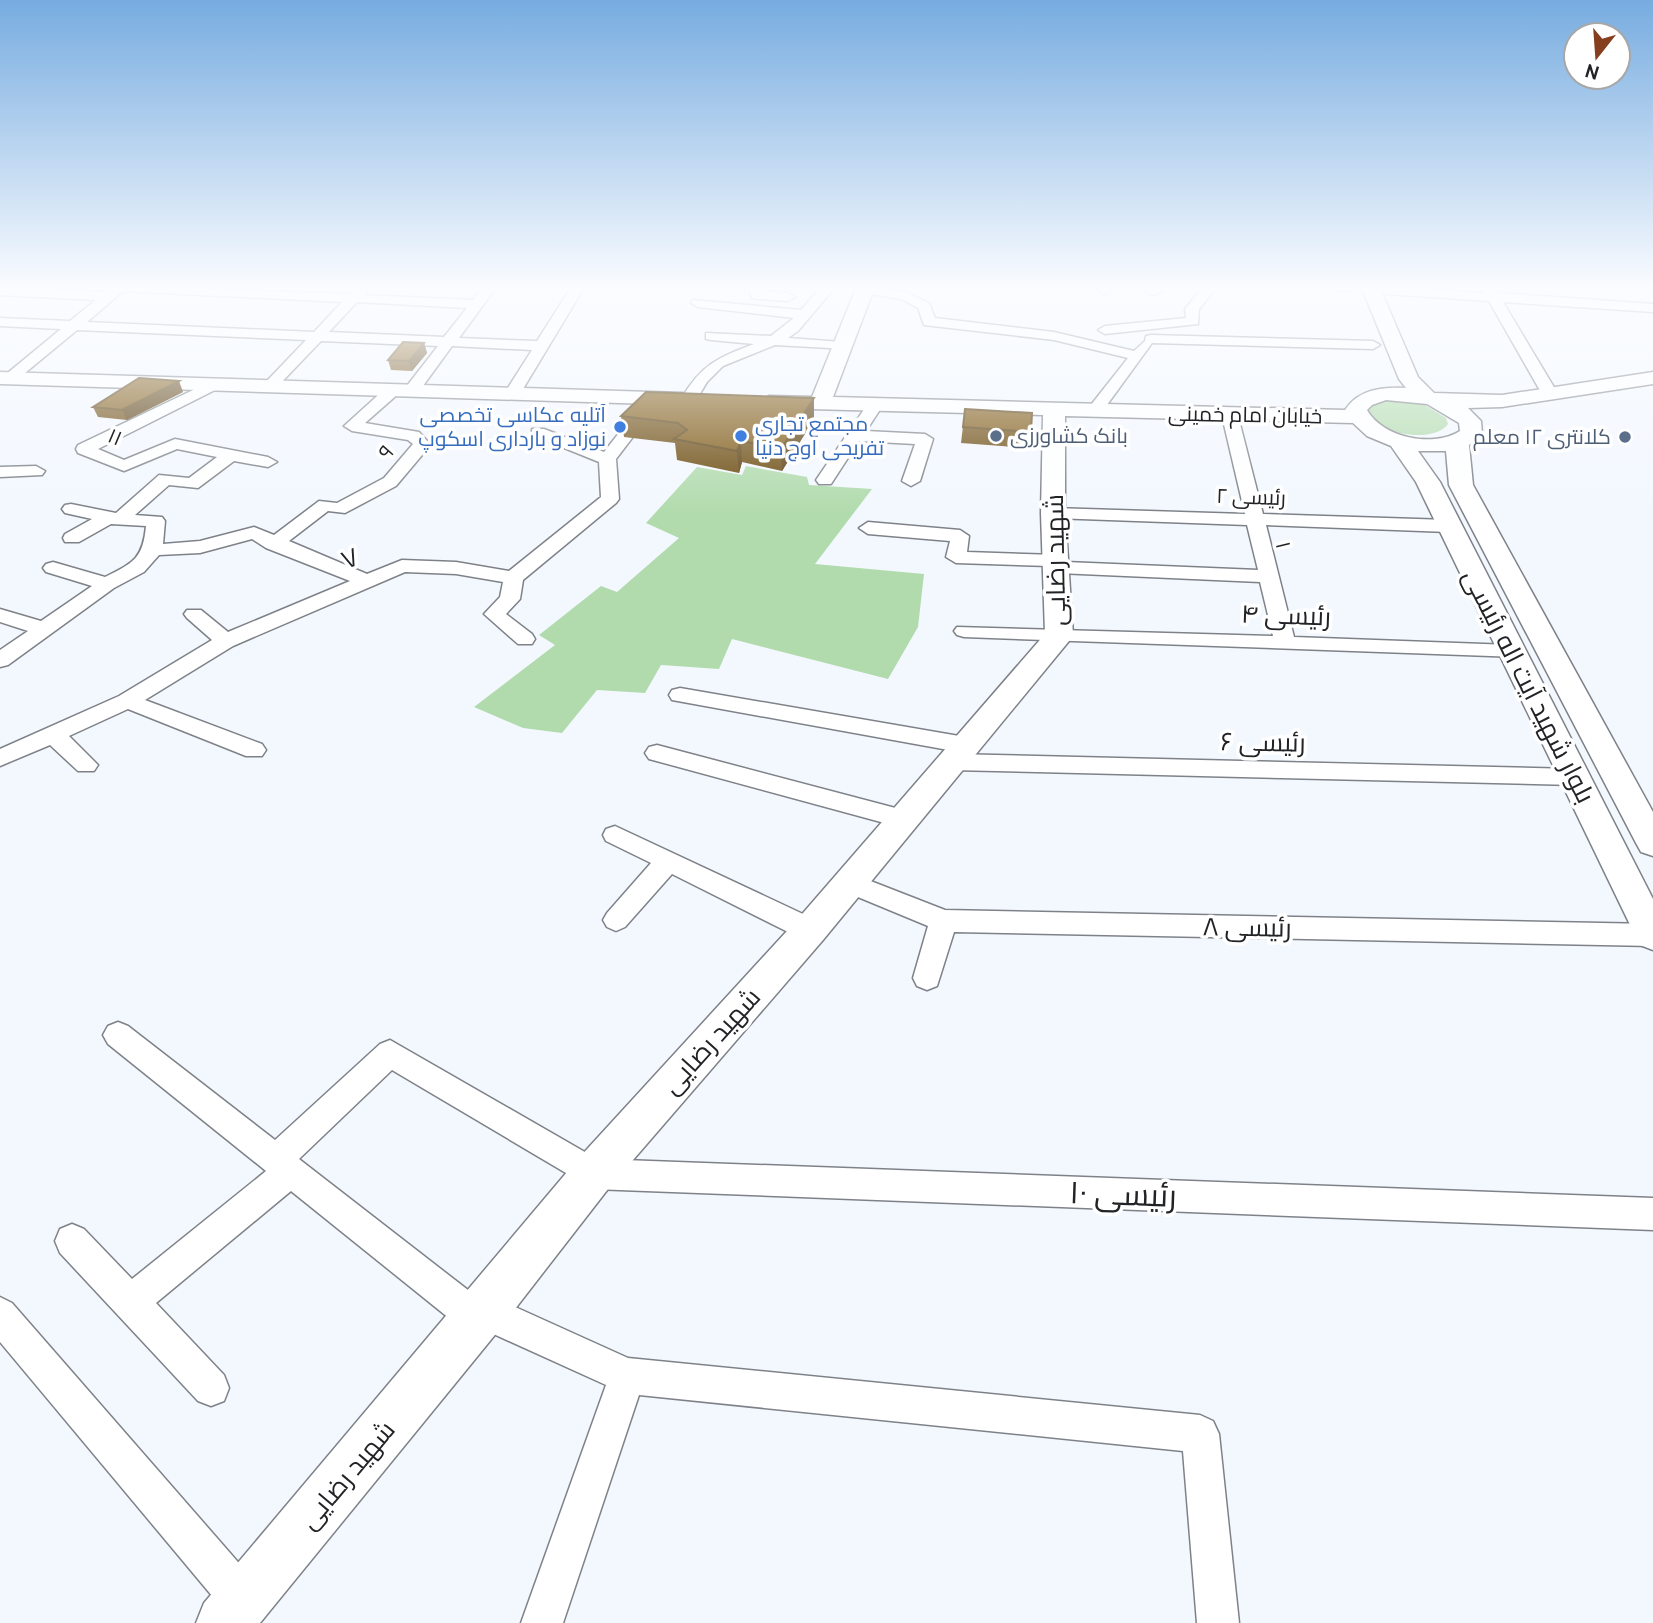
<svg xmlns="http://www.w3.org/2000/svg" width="1653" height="1623" font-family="Cabin,Cairo,sans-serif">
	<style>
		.green { fill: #b1dbad }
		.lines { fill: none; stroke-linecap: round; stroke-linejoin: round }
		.street-casing { stroke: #7e8288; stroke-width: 3 }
		.secondary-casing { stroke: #7e8288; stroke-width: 3 }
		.street { fill: #fff; fill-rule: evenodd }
		.secondary { fill: #fff; fill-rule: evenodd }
		.wall { fill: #6c4b0f }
		.shaded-wall { fill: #583d0c }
		.building { fill: #7d5711; stroke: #583d0c; stroke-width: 2 }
		.shop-dot { fill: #3f7fe0; stroke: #fff; stroke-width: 2.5 }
		.service-dot { fill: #5c6f8a; stroke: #fff; stroke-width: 2.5 }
		.labels { text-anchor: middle; stroke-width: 7; stroke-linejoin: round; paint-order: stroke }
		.far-shop-label { font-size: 21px; fill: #366cbe; stroke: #fff; text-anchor: end }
		.far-street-label { font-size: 21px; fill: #222326; stroke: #fff }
		.far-service-label { font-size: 21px; fill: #4e5e75; stroke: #fff; text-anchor: start }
		.street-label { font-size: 26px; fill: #222326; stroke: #fff }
		.near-street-label { font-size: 32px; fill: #222326; stroke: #fff }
	</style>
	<rect width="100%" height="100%" fill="#f3f8ff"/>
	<g class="green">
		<path d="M1384,399L1420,402L1446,418L1448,424C1433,445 1371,434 1367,409L1369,404Z"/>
		<path d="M746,466L807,477L809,485L872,489L815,564L924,574L918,627L888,679L732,639L719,669L661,665L645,693L597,690L562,733L523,728L474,707L555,645L539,635L601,586L617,592L679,538L646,523L697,467L742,475Z"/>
	</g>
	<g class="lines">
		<defs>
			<g id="street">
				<path d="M113,286L350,294L360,287L367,291L364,295L473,300L484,286H497L459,338L537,341L572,286H585L520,394L512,399L504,394L532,350L452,346L417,394L411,396L403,391L438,346L321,341L274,390H264V384L306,340L77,330L14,382H4V376L61,329L0,326V318L70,321L96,300L0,295V287L106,292ZM123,291L342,302L314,332L87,322ZM357,302L467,308L444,337L329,332Z"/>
				<path d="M733,286H762L763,291L788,293L795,297L788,301L757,299L752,298L750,291Z"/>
				<path d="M822,286H836L798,331L788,338L842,342L847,343V349L775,345L723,366L707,382L695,402H683L681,399C702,364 717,358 754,344L711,340L706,339V333L771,336L794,318L698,307L691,303L693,300L801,310Z"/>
				<path d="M860,286L905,292L929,303L935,318L1054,332L1134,351L1145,341L1146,336L1151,335L1373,341L1380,345L1373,349L1152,343L1101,413L1095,415L1087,410L1128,358L1054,340L924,325L918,308L901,299L860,292Z"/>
				<path d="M1094,286H1108L1111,290L1104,294Z"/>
				<path d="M1141,286H1156L1162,292L1150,295Z"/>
				<path d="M1204,286H1218L1199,309L1198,324L1105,334L1098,330L1105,326L1186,318L1185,309Z"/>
				<path d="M1330,286H1357C1351,292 1336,292 1330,286Z"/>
				<path d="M1369,286L1484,293L1481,286H1493L1498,293L1653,304V312L1503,302L1558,394L1550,399L1542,394L1489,301L1372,293L1365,289Z"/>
				<path d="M214,380L219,382V388L98,449L124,460L175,439L268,457L277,462L268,467L234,461L198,488L169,485L135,515L162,517L165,521L163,544L200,541L254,527L274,535L319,501L337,503L384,478L413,444L408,440L352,431L344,426L386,388H398V394L365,423L419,432L430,444L428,448L396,486L345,513L328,511L289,541L367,574L402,560L456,562L509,571L601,497L599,462L532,435V429H544L604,452L638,409H650L652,412L616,459L619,499L616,503L523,580L520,599L506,614L532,634L535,639L532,644H518L484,614L500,597L503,582L456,574L405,572L233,646L145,700L262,744L266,750L262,756H246L128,709L69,736L98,765L94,771H78L50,745L0,766V749L119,696L212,640L187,618L184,614L187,610H201L228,632L350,581L266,548L252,539L200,553L159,555L144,572L114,588L8,665L0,667V650L28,631L0,622V609L41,621L92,586L46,572L43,568L46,564L53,562L105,577C133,563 143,559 146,526L111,524L79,542H65L63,538L65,534L92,519L65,513L62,509L65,505L71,504L116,513L159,475L189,478L217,457L177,449L124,471L78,453L76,449L78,445Z"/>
				<path d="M875,400L883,405L866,431L925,434L933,439L920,481L911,486L902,481L915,444L859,441L831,484H819L816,480L869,402Z"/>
				<path d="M1230,411L1238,416L1263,514L1448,520L1457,526L1448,532L1266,525L1294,637L1511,645L1518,647L1522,652L1518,657L964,637L957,635L954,631L957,627L1273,636L1260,582L1058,573L1051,571L1049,566L956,563L946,557L950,541L868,534L859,528L868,522L960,530L969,536L967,552L1057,555L1066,562L1258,570L1247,525L1053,518L1044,513L1053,508L1245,514L1222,416Z"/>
				<path d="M36,466L45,471L42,475L0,477V467Z"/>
				<path d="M680,688L965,737L973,739L977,745L973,751L965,753L672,700L669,695L672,690Z"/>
				<path d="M657,745L903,810L912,813L915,819L912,825L903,828L649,759L645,753L649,747Z"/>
				<path d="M951,754L1574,769L1582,771L1586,777L1582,783L1574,785L951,770L943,768L939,762L943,756Z"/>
				<path d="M615,826L820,922L824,930L820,938L810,941L800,938L672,874L625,927L616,931L607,927L603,920L607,913L651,863L606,841L603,835L606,829Z"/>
				<path d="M850,873L945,910L1653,924V946L954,932L937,986L927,990L917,986L913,978L928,926L841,890L837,883L841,876Z"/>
				<path d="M118,1022L128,1026L275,1140L380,1044L390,1040L597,1159L1653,1198V1230L593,1189L392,1070L299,1159L477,1297L484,1293L628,1358L1200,1415L1213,1421L1219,1434L1239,1623H1197L1183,1451L639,1395L563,1623H521L606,1385L489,1332L477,1337L465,1331L291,1191L156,1303L224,1375L229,1388L224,1401L211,1406L198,1401L60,1253L55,1241L60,1229L72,1224L84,1229L132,1279L266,1171L108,1044L103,1035L108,1026Z"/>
				<path d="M0,1297L12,1303L258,1585L264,1600L258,1615L243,1621L228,1615L0,1342Z"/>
			</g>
			<g id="secondary">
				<path d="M857,286H875L833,397L1345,410C1359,389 1382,387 1406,388L1399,379L1361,286H1379L1418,377L1434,393L1502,395L1653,372V384L1502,407L1468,408L1481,421L1482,434L1469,445L1473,485L1653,812V856L1641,852L1636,843L1449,485L1446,451H1418L1440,482L1653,899V950L1640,945L1635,935L1416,482L1391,446L1367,436L1353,423L1065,416V513L1073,635L1069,641L823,940L608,1189L494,1336L260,1623H196L204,1603L578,1159L797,920L1045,634L1041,513L1043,415L769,408L758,402L769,396L812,397ZM1386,400L1427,404L1459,423L1460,431C1433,448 1383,438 1367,410L1372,405Z"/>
				<path d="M0,372L683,393L694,399L683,405L0,384Z"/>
			</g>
		</defs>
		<use href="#street" class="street-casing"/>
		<use href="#secondary" class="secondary-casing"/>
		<use href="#street" class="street"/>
		<use href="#secondary" class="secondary"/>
	</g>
	<g class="wall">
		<path d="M424,343L427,353L412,371L391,370L388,360Z"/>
		<path d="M183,392L127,420L98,417L93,407Z"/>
		<path d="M965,409L1031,432L1029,448L961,443Z"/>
		<path d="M621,416L814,419L782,471L742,462L739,473L677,460L675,443L624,437Z"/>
	</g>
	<g class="shaded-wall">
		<path d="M424,343L427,353L412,371L409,361Z"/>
		<path d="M179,381L183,392L127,420L122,410Z"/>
		<path d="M814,398V419L782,471L781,449Z"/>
		<path d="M741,441L742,462L739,473L737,451Z"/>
	</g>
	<g class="building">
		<path d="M403,342L424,343L409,361L388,360Z"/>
		<path d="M139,378L179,381L122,410L93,407Z"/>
		<path d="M646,392L814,398L781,449L741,441L737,451L674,439L687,430L678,423L621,416Z"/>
		<path d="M965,409L1032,413L1031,432L963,427Z"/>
	</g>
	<linearGradient id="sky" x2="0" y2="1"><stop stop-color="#77ace0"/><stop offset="0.56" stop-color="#fafcff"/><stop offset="1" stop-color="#fafcff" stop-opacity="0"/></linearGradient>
	<rect width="1653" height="513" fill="url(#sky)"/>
	<g class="shop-dot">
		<circle cx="620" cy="427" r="7"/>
		<circle cx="741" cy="436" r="7"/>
	</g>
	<g class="service-dot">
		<circle cx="996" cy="436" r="7"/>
		<circle cx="1625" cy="437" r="7"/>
	</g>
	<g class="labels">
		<g class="far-shop-label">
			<text x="606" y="422">آتلیه عکاسی تخصصی<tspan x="606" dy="24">نوزاد و بارداری اسکوپ</tspan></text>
			<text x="755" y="431" text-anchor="start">مجتمع تجاری<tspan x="755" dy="24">تفریحی اوج دنیا</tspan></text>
		</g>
		<g class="far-street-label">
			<text transform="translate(1245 415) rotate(1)" y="7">خیابان امام خمینی</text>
			<text transform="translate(115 437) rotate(23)" y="7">۱۱</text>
			<text transform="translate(386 452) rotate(-49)" y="7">۹</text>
			<text transform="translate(1251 497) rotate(2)" y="7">رئیسی ۲</text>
			<text transform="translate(1283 545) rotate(77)" y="7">۱</text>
		</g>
		<g class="far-service-label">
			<text x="1010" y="443">بانک کشاورزی</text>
			<text x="1611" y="444" text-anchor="end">کلانتری ۱۲ معلم</text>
		</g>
		<g class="street-label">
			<text transform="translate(350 558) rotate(-22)" y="9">۷</text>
			<text transform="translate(1055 560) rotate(-91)" y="9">شهید رضایی</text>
			<text transform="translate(1286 615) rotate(2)" y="9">رئیسی ۴</text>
			<text transform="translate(1529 686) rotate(63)" y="9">بلوار شهید آیت اله رئیسی</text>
			<text transform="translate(1263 742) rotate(1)" y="9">رئیسی ۶</text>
			<text transform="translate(1247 927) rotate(1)" y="9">رئیسی ۸</text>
			<text transform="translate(711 1041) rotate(-48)" y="9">شهید رضایی</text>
			<text transform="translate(347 1475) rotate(-50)" y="9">شهید رضایی</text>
		</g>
		<g class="near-street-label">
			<text transform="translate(1123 1194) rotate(2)" y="11">رئیسی ۱۰</text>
		</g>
	</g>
	<g transform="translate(1597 56) rotate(197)"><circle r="33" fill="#ffffff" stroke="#a7a7a8" stroke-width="2"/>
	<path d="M0-5L12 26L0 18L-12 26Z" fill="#863f1e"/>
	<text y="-10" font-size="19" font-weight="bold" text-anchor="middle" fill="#222326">N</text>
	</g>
</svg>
